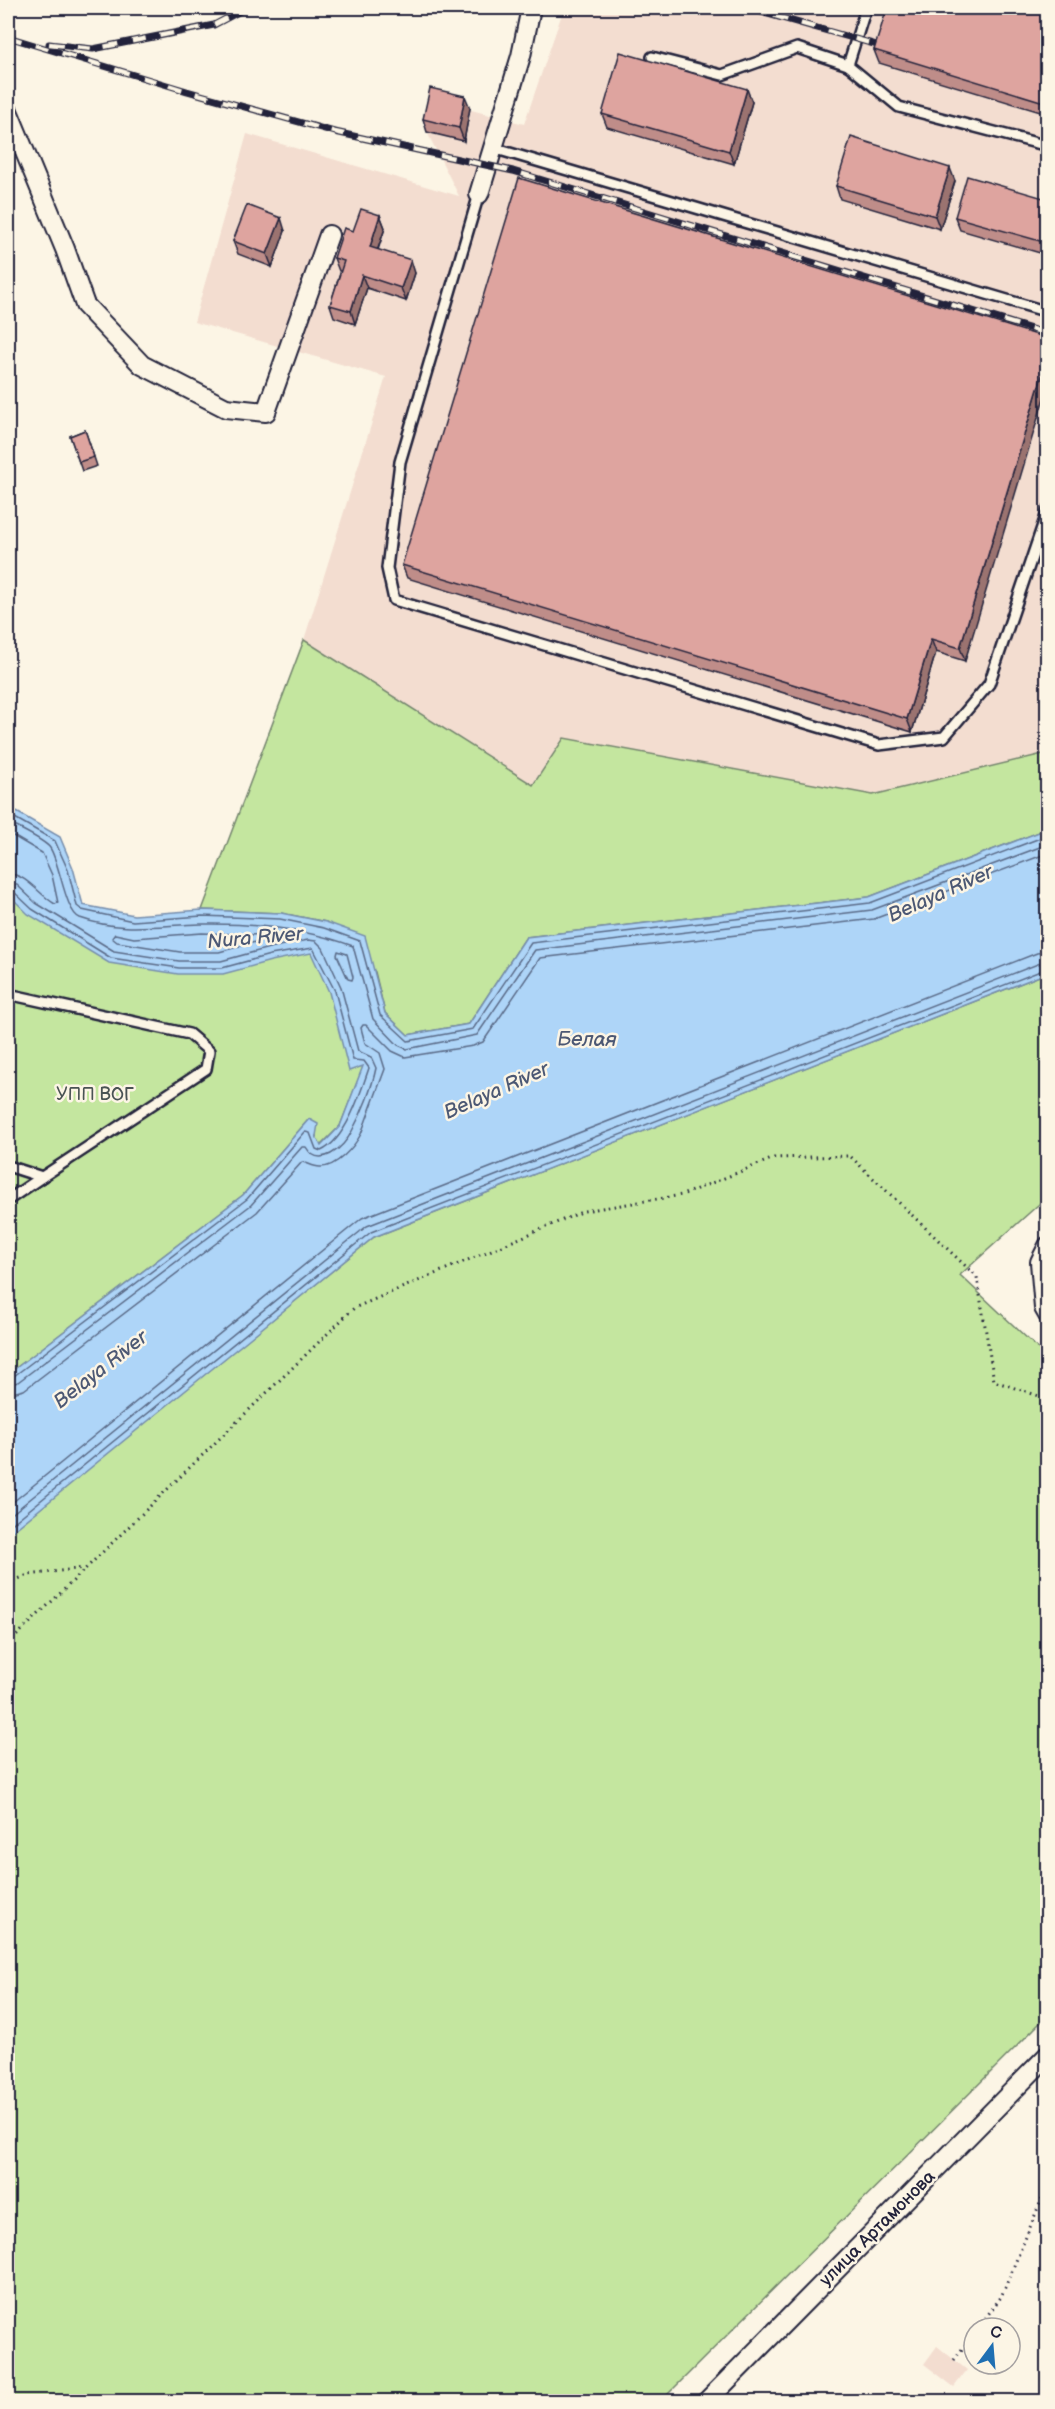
<svg xmlns="http://www.w3.org/2000/svg" width="1055" height="2409" font-family="'Balsamiq Sans',sans-serif">
	<style>
		.built { fill: #f3ddd0 }
		.green { fill: #c4e69f; stroke: #73846d; stroke-width: 1.5 }
		.water { fill: #aed5f8; stroke: #768dac; stroke-width: 1.5 }
		.lines { fill: none; stroke-linecap: round; stroke-linejoin: round }
		.shore { stroke: #5a6a87; stroke-width: 1.5 }
		.lane-casing { stroke: #22223b; stroke-width: 14 }
		.street-casing { stroke: #22223b; stroke-width: 22 }
		.path { stroke: #22223b; stroke-width: 3; stroke-dasharray: 1.5 4.5; stroke-linecap: butt }
		.lane { stroke: #fcf5e5; stroke-width: 9 }
		.street { stroke: #fcf5e5; stroke-width: 18 }
		.rail-casing { stroke: #22223b; stroke-width: 7 }
		.rail { stroke: #fcf5e5; stroke-width: 4.5; stroke-dasharray: 14; stroke-linecap: butt }
		.wall { fill: #bf8d89; stroke: #22223b; stroke-width: 1.5 }
		.shaded-wall { fill: #9b736f; stroke: #22223b; stroke-width: 1.5 }
		.building { fill: #dea49f; stroke: #22223b; stroke-width: 1.5 }
		.labels { text-anchor: middle; stroke-width: 5; stroke-linejoin: round; paint-order: stroke }
		.park-label { font-size: 18px; fill: #4a5354; stroke: #fcf5e5 }
		.street-label { font-size: 18px; fill: #22223b; stroke: #fcf5e5 }
		.water-label { font-size: 20px; font-style: italic; fill: #4c5874; stroke: #fcf5e5 }
	</style>
	<rect width="100%" height="100%" fill="#fcf5e5"/>
	<filter id="ink" filterUnits="userSpaceOnUse"><feTurbulence type="fractalNoise" baseFrequency=".0167" numOctaves="2"/><feDisplacementMap in="SourceGraphic" scale="12" xChannelSelector="R" yChannelSelector="G"/><feConvolveMatrix kernelMatrix="1 2 1 2 8 2 1 2 1" color-interpolation-filters="sRGB"/></filter>
	<g filter="url(#ink)">
		<g class="built">
			<path d="M564,8H1047V753L873,795L564,738L534,785L304,640L386,377L194,322L247,134L459,196L427,132L434,100L524,124Z"/>
			<path d="M937,2346L967,2370L954,2387L924,2364Z"/>
		</g>
		<g class="green">
			<path d="M304,640L533,785L564,738L873,795L1047,753V829L869,897L526,937L469,1024L408,1035L385,1013L375,972L326,922L281,913L202,910Z"/>
			<path d="M8,880L55,929L311,945L364,1065L340,1126L320,1146L309,1119L243,1195L8,1374Z"/>
			<path d="M1047,973V1197L960,1275L1047,1357V2016L661,2401L8,2402V1534L374,1237Z"/>
		</g>
		<path class="water" d="M8,807L60,837L73,868L83,905L134,915L202,910L281,913L326,922L365,936L385,1013L408,1035L469,1024L526,937L869,897L1047,829V973L374,1237L8,1535V1374L243,1195L309,1119L318,1124L316,1136L321,1146L340,1126L363,1066L349,1071L329,992L311,953L271,961L223,974H178L109,963L28,914L8,894Z"/>
		<g class="lines">
			<g class="shore">
				<path d="M8,814L55,841L68,870L77,906L82,910L133,921L202,916L280,919L324,928L360,941L380,1015L408,1041L473,1029L531,943L870,903L1048,835"/>
				<path d="M8,822C17,828 45,840 50,848C60,863 65,912 80,918C122,933 158,925 201,924C254,923 304,928 353,946L373,1019L398,1045L407,1049L477,1035L535,950L872,910L1048,844"/>
				<path d="M8,833L42,853L52,875L58,903L55,904C39,895 27,874 8,874"/>
				<path d="M8,883L17,885L36,903L114,951L179,961H221L269,948L308,940L316,941L323,948L341,987L358,1051L371,1057L376,1068C372,1088 362,1113 352,1131C344,1148 319,1170 306,1147H302L251,1205L18,1382L8,1385"/>
				<path d="M8,890L13,891L32,909L111,958L179,968H222L270,955L313,948L335,991L353,1060L364,1061L369,1068C361,1092 346,1140 321,1151L316,1149L310,1133L305,1132L247,1199L14,1376L8,1378"/>
				<path d="M202,933L259,935L262,938L259,941L219,952H180L117,942L112,938L115,934L134,938Z"/>
				<path d="M338,951L347,954L353,977L352,980L348,979L337,955Z"/>
				<path d="M8,1394L24,1390L257,1212L302,1162C308,1163 313,1167 320,1167C336,1168 354,1147 361,1134L385,1069L380,1053L365,1043L361,1028L363,1025H366L392,1051L405,1057L473,1046L483,1042L540,958L874,919L1048,853"/>
				<path d="M8,1506L362,1218L1037,953L1048,951"/>
				<path d="M8,1517L367,1226L1048,960"/>
				<path d="M8,1527L371,1232L1048,968"/>
			</g>
			<defs>
				<g id="lane">
					<path d="M866,8L848,65L899,107L1048,146"/>
					<path d="M652,57L722,75L797,48L848,65"/>
					<path d="M493,148L1048,312"/>
					<path d="M479,194L400,462L387,568L394,600L879,745L944,737L989,684L1048,510"/>
					<path d="M8,994L189,1034L209,1051L206,1069L42,1177L8,1166"/>
					<path d="M8,1200L42,1177"/>
				</g>
				<g id="street">
					<path d="M8,111L65,249L85,305L142,365L226,408L266,412L329,235"/>
					<path d="M479,194L521,56L531,8"/>
					<path d="M1048,1246L1040,1262L1044,1308L1048,1315"/>
					<path d="M706,2402L1048,2055"/>
				</g>
			</defs>
			<use href="#lane" class="lane-casing"/>
			<use href="#street" class="street-casing"/>
			<g class="path">
				<path d="M8,1583L28,1575L84,1568"/>
				<path d="M8,1644L354,1308L584,1211L682,1195L774,1158L850,1156L977,1277L994,1381L1048,1399"/>
				<path d="M978,2328L1001,2297L1048,2184"/>
				<path d="M954,2360L974,2333"/>
			</g>
			<use href="#lane" class="lane"/>
			<use href="#street" class="street"/>
			<defs>
				<g id="rail">
					<path d="M747,8L891,49"/>
					<path d="M8,37L187,91L335,132L513,171L1048,334"/>
					<path d="M49,44L93,49L214,25L246,8"/>
				</g>
			</defs>
			<use href="#rail" class="rail-casing"/>
			<use href="#rail" class="rail"/>
		</g>
		<g class="wall">
			<path d="M1047,8V114L879,63L874,50Z"/>
			<path d="M752,102L734,164L607,127L602,114Z"/>
			<path d="M470,108L464,141L427,132L423,119Z"/>
			<path d="M955,181L940,229L840,199L836,186Z"/>
			<path d="M1047,199V255L960,230L955,217Z"/>
			<path d="M380,215L385,228L378,250L415,273L406,301L367,288L355,324L334,317L330,305L341,271H339L334,258Z"/>
			<path d="M285,231L272,267L238,254L233,241Z"/>
			<path d="M1047,338L965,661L936,652L912,732L407,578L402,565Z"/>
			<path d="M85,430L97,466L82,471L70,436Z"/>
		</g>
		<g class="shaded-wall">
			<path d="M747,89L752,102L734,164L729,151Z"/>
			<path d="M465,96L470,108L464,141L459,128Z"/>
			<path d="M950,168L955,181L940,229L935,216Z"/>
			<path d="M380,215L385,228L374,260L370,247Z"/>
			<path d="M281,218L285,231L272,267L267,254Z"/>
			<path d="M411,260L415,273L406,301L401,288Z"/>
			<path d="M362,275L367,288L355,324L351,311Z"/>
			<path d="M1047,359V388L965,661L960,648Z"/>
			<path d="M931,639L936,652L912,732L907,719Z"/>
		</g>
		<g class="building">
			<path d="M887,8H1047V103L874,50Z"/>
			<path d="M620,52L747,89L729,151L602,114Z"/>
			<path d="M430,88L465,96L459,128L423,119Z"/>
			<path d="M851,137L950,168L935,216L836,186Z"/>
			<path d="M967,176L1047,199V243L955,217Z"/>
			<path d="M519,178L1047,338V359L960,648L931,639L907,719L402,565Z"/>
			<path d="M247,205L281,218L267,254L233,241Z"/>
			<path d="M361,209L380,215L370,247L411,260L401,288L362,275L351,311L330,305L344,261L334,258L344,228L353,231Z"/>
			<path d="M85,430L94,457L79,462L70,436Z"/>
		</g>
	</g>
	<g class="labels">
		<g class="park-label">
			<text x="95" y="1100">УПП ВОГ</text>
		</g>
		<g class="street-label">
			<text transform="translate(877 2228) rotate(-45)" y="6">улица Артамонова</text>
		</g>
		<g class="water-label">
			<text transform="translate(940 893) rotate(-24)" y="7">Belaya River</text>
			<text transform="translate(255 937) rotate(-5)" y="7">Nura River</text>
			<text x="587" y="1046">Белая</text>
			<text transform="translate(496 1090) rotate(-24)" y="7">Belaya River</text>
			<text transform="translate(100 1369) rotate(-38)" y="7">Belaya River</text>
		</g>
	</g>
	<rect width="1055" height="2409" fill="none" stroke="#fcf5e5" stroke-width="30"/>
	<rect x="15" y="15" width="1025" height="2379" fill="none" stroke="#22223b" stroke-width="2" filter="url(#ink)"/>
	<g transform="translate(992 2346) rotate(16)"><circle r="28" fill="#fcf5e5" stroke="#a5a1a1" stroke-width="1.5"/>
	<path d="M0-4.5L10 22L0 15L-10 22Z" fill="#1f6fb2"/>
	<text y="-9" font-size="16" font-weight="bold" text-anchor="middle" fill="#22223b">С</text>
	</g>
</svg>
